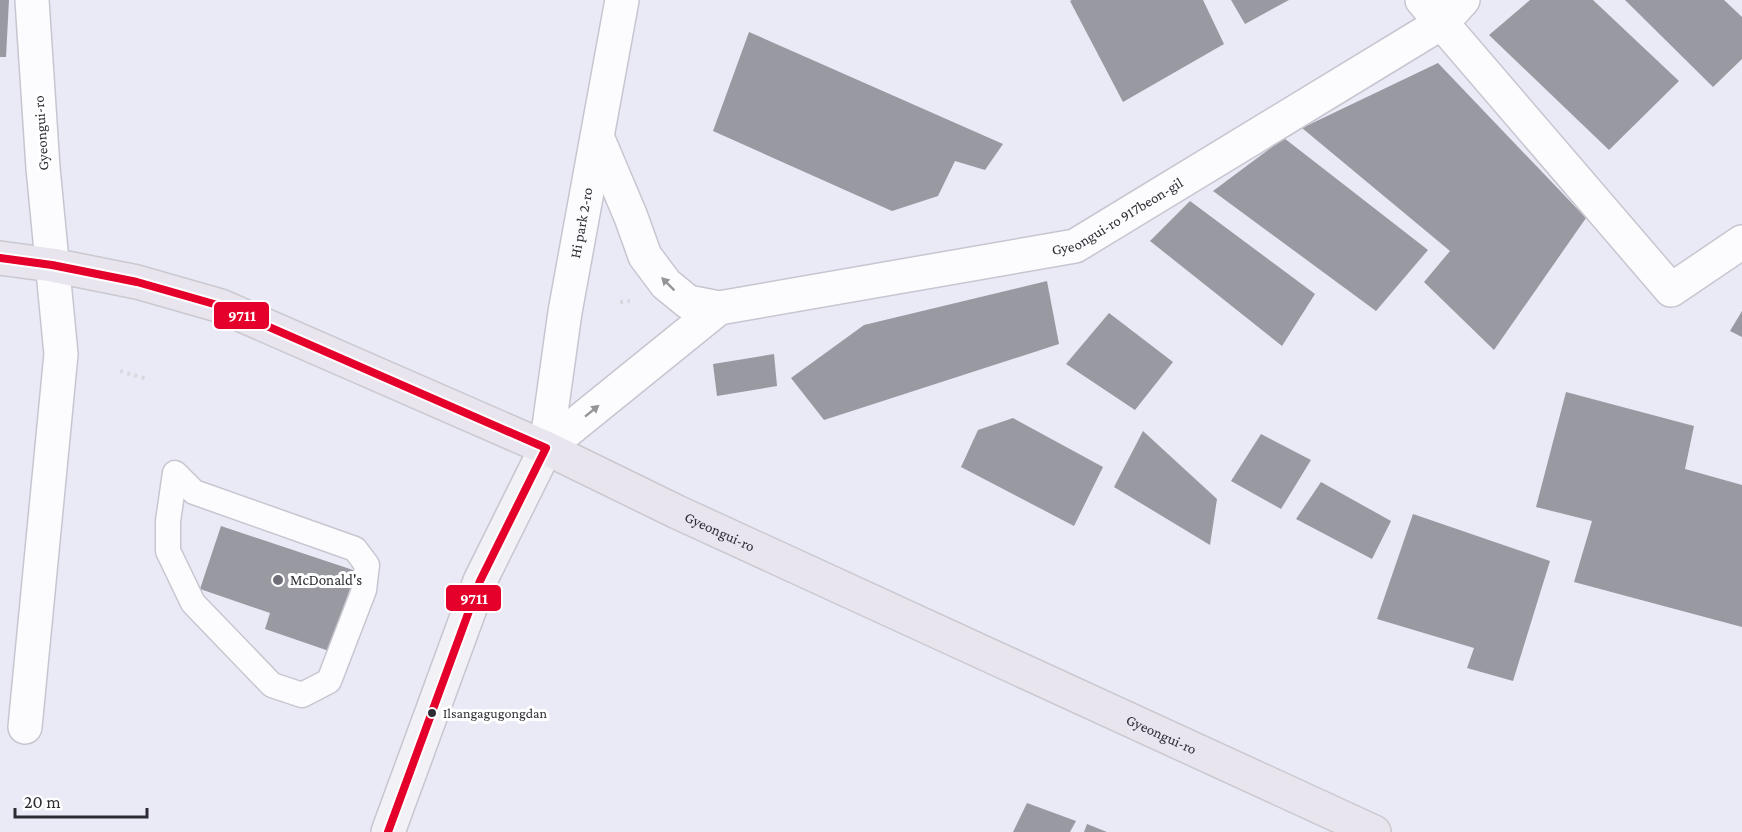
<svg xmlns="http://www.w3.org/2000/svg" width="1742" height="832" font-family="'Crimson Pro',serif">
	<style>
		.building { fill: #9999a2 }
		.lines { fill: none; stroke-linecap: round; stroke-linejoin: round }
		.service-casing { stroke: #c7c6d0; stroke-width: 27 }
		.minor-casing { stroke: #c7c6d0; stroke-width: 36 }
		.tertiary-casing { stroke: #c7c6d0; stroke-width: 36 }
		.secondary-casing { stroke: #c7c6d0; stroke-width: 36 }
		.primary-casing { stroke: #cac9cf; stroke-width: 36 }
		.path { stroke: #d8d8dc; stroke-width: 4; stroke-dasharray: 3 4.5; stroke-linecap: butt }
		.service { stroke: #fcfcfe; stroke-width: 24 }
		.minor { stroke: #fcfcfe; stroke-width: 33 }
		.tertiary { stroke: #fcfcfe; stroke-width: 33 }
		.secondary { stroke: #f2f1f6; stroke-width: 33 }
		.primary { stroke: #e8e5ee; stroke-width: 33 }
		.bus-1-casing { stroke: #fff; stroke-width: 12 }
		.bus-1 { stroke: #e4002b; stroke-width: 8 }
		.oneway { fill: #949499 }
		.poi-dot { fill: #6f6e78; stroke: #fff; stroke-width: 2 }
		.bus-dot { fill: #2d2c34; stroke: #fff; stroke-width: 2 }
		.labels { text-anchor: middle; stroke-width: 6; stroke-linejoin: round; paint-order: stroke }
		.bus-label { font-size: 14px; fill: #2d2c34; stroke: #fff; text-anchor: start }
		.street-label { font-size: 15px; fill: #2d2c34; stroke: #fff }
		.poi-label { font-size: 15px; fill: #2d2c34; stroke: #fff; text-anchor: start }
		.line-badge { stroke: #fff; stroke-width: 2 }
		.badge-label { font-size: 16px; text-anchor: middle; font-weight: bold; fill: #fff }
	</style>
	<rect width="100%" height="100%" fill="#eae9f6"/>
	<g class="building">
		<path d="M0,0H9L6,57H0Z"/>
		<path d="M1072,0H1203L1224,44L1123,102L1070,1Z"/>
		<path d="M1231,0H1289L1245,24Z"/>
		<path d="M1530,0H1593L1679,81L1609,150L1489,35Z"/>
		<path d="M1625,0H1724L1742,17V59L1713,87Z"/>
		<path d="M749,32L1003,144L985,170L955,161L938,196L892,211L713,131Z"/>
		<path d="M1438,63L1586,218L1494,350L1424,282L1450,251L1302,128Z"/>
		<path d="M1284,138L1428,250L1376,311L1213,191Z"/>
		<path d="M1190,201L1315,294L1282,346L1150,241Z"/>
		<path d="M1047,281L1059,344L824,420L791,378L864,325Z"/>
		<path d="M1742,311V337L1730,331Z"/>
		<path d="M1109,313L1173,362L1135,410L1066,364Z"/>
		<path d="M774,354L777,386L717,396L713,364Z"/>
		<path d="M1566,392L1694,426L1685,469L1742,485V627L1574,582L1592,521L1536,507Z"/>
		<path d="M1013,418L1103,467L1074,526L961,467L978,430Z"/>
		<path d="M1143,431L1217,499L1210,545L1114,487Z"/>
		<path d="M1261,434L1311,460L1281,509L1231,481Z"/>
		<path d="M1321,482L1391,521L1372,559L1296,519Z"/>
		<path d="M1413,514L1550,561L1513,681L1467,668L1474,648L1377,619Z"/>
		<path d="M221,526L356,571L329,651L265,629L270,613L200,589Z"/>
		<path d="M1027,803L1076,821L1070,832H1013Z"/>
		<path d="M1087,824L1107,832H1084Z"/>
	</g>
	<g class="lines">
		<defs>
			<path id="service" d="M175,473L194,492L355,549L367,565L364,590L329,681L302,695L272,685L193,603L168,551V521Z"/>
			<g id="minor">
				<path d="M1422,0L1671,290L1742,242"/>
				<path id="s1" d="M598,139L631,217L645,256L666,284L688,302L719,308L1075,246L1443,22L1463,0"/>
				<path d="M546,448L719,308"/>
				<path d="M25,727L61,354L43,168L32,0"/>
			</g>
			<g id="tertiary">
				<path id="s2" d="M546,448L565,312L622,0"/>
			</g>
			<path id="secondary" d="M388,832L480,581L546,448"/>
			<g id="primary">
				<path id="s3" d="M0,258L52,265L137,282L221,306L546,448L677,512L1374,832"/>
			</g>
		</defs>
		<use href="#service" class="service-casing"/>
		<use href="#minor" class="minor-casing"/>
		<use href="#tertiary" class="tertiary-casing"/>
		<use href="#secondary" class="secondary-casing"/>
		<use href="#primary" class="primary-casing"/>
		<g class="path">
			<path d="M620,302L630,301"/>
			<path d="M120,371L147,379"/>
		</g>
		<use href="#service" class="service"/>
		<use href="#minor" class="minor"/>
		<use href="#tertiary" class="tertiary"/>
		<use href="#secondary" class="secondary"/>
		<use href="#primary" class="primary"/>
		<defs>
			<path id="bus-1" d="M0,258L52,265L137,282L221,306L546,448L480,581L388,832"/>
		</defs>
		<use href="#bus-1" class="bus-1-casing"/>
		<use href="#bus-1" class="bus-1"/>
	</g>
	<defs><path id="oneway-solid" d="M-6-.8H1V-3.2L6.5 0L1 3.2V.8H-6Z" transform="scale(1.5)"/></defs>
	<g class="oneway">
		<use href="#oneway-solid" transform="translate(668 284) rotate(-135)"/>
		<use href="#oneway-solid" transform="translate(592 411) rotate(-39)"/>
	</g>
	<circle class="poi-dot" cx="278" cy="580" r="6"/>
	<circle class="bus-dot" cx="432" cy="713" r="5"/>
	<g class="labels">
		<g class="bus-label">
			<text x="443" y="718">Ilsangagugongdan</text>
		</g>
		<g class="street-label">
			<text transform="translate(41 133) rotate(-94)" y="5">Gyeongui-ro</text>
			<text dy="5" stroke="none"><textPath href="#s1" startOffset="633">Gyeongui-ro 917beon-gil</textPath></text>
			<text dy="5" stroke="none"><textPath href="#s2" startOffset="228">Hi park 2-ro</textPath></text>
			<text dy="5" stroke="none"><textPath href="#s3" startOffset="774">Gyeongui-ro</textPath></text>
			<text dy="5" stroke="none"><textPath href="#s3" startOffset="1260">Gyeongui-ro</textPath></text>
		</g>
		<g class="poi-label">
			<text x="290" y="585">McDonald's</text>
		</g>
	</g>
	<g class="line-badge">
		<rect x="213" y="301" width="57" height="29" rx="6" fill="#e4002b"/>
		<rect x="445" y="584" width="57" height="28" rx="6" fill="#e4002b"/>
	</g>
	<g class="badge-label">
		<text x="242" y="321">9711</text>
		<text x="474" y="604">9711</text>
	</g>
	<path d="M15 808v9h132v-9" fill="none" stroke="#2d2c34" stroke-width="3"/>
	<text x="24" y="808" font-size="18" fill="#2d2c34" stroke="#ffffff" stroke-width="4.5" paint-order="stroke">20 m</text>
</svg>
